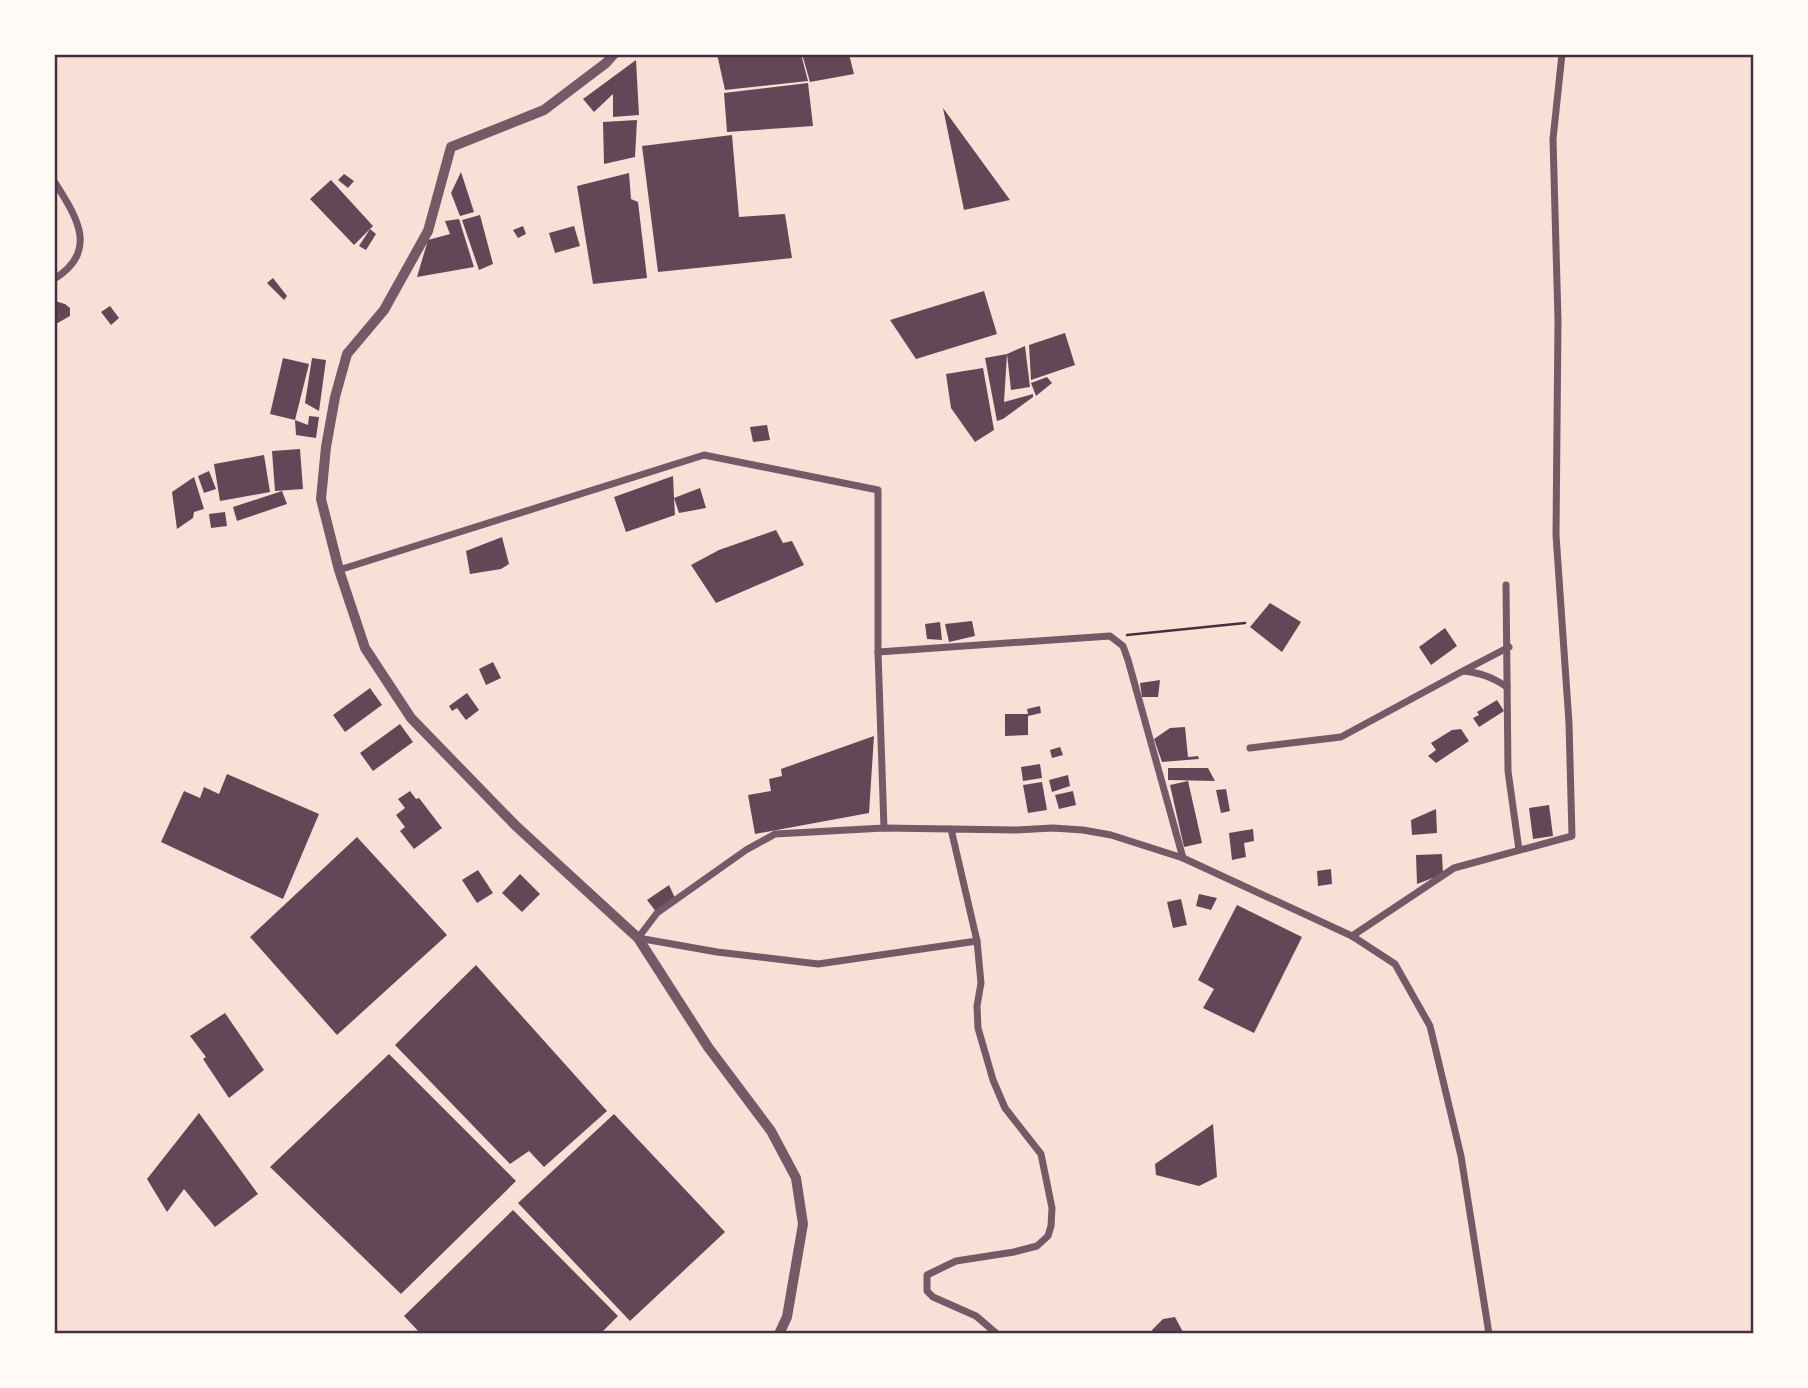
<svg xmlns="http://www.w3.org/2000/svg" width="1808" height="1388" font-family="'Fira Sans',sans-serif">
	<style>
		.building { fill: #644757 }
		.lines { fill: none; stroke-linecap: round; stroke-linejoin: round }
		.path { stroke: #4a2c40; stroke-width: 2.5 }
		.minor { stroke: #755966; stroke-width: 7 }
		.tertiary { stroke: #755966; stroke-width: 10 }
		.neatline { fill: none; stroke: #4a2c40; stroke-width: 2.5 }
	</style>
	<rect width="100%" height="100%" fill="#f7e1d7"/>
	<g class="building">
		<path d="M717,54H801L808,81L725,90Z"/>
		<path d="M802,54H849L854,74L810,82Z"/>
		<path d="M636,60L639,115L613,117V94L594,112L583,99Z"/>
		<path d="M808,83L813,126L727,132L724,93Z"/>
		<path d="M943,108L1010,200L964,210Z"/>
		<path d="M637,120L635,157L604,164L603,122Z"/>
		<path d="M732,135L739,217L785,214L792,258L658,272L642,146Z"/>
		<path d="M461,172L474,212L460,216L451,193Z"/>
		<path d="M629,173L631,199L638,202L647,278L593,284L577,186Z"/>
		<path d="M344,174L354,181L348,188L338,180Z"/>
		<path d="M331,180L373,226L354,245L310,199Z"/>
		<path d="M480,215L493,264L479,270L462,220Z"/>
		<path d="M459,219L474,267L417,277L428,240L450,234L445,221Z"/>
		<path d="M523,226L526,234L518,238L513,230Z"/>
		<path d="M574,226L580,246L555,253L549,233Z"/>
		<path d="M370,229L376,234L366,250L359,246Z"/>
		<path d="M273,278L287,296L284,300L267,283Z"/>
		<path d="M984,291L997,334L916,359L890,320Z"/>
		<path d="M55,301L65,304L70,308V316L54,325Z"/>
		<path d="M110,306L119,318L111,325L101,312Z"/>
		<path d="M1065,333L1075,365L1031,380L1029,345Z"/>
		<path d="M1025,346L1030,387L1011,390L1007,354Z"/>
		<path d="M1007,354L1004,402L1033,394V397L1003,419L997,421L985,358Z"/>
		<path d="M283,358L309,364L295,420L270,414Z"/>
		<path d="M312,358L326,360L319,411L305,403Z"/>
		<path d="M983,368L994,430L975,442L951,408L946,374Z"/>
		<path d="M1047,377L1052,383L1036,396L1031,383Z"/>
		<path d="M309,416L319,417L316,438L296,435L295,420L308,425Z"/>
		<path d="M767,425L770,440L753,442L750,427Z"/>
		<path d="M300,449L303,489L275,491L272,451Z"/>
		<path d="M264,455L270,492L220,501L214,464Z"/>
		<path d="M209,471L216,489L204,493L198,476Z"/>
		<path d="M673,476L674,498L700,488L706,508L679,513L674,498L675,515L626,532L614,497Z"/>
		<path d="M194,477L204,509L194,512L193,518L177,529L172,492Z"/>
		<path d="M282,491L287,504L237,521L233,507Z"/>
		<path d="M225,512L227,526L211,528L209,514Z"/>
		<path d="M776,530L783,543L792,541L804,565L716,603L691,565L719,550Z"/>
		<path d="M502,537L509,564L501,569L470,574L466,551Z"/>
		<path d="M1270,603L1301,622L1282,652L1250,627Z"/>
		<path d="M972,621L975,636L949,642L945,624Z"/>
		<path d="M940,622L942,640L927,639L925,624Z"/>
		<path d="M1445,628L1457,646L1431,665L1419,647Z"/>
		<path d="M493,662L501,678L486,685L479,669Z"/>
		<path d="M1160,680L1158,697H1142L1140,683Z"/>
		<path d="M370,688L382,705L345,732L333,715Z"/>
		<path d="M467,693L479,710L466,720L457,708L452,711L449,706Z"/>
		<path d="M1497,700L1504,711L1479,727L1473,718L1479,715L1477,712Z"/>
		<path d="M1040,706L1041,713L1028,716V735L1005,736V714H1028L1027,709Z"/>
		<path d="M400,724L413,742L373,771L360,753Z"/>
		<path d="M1185,727L1188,757L1198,756L1199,759L1162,762L1154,739L1170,728Z"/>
		<path d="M1461,729L1469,741L1436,763L1428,756L1436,750L1431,743L1452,730Z"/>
		<path d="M874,736L869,813L755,834L748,795L771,791L769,779L782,776L781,769Z"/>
		<path d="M1060,747L1063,755L1052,758L1050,750Z"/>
		<path d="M1040,764L1042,778L1023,781L1021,767Z"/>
		<path d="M1168,768H1208L1215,781L1168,780Z"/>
		<path d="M227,774L319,814L283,899L161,842L184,791L200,798L204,787L219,794Z"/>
		<path d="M1068,775L1070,786L1052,792L1049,780Z"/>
		<path d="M1188,781L1202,843L1184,847L1170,785Z"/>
		<path d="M1042,782L1047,810L1028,813L1023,785Z"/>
		<path d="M1226,789L1230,811L1221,813L1216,790Z"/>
		<path d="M410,791L416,799L419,798L442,828L414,849L400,831L405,827L396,815L405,808L398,799Z"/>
		<path d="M1073,791L1076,805L1059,809L1055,795Z"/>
		<path d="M1549,805L1553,836L1533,839L1529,808Z"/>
		<path d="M1436,809L1437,833L1412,835L1411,820Z"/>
		<path d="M1253,829L1254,841L1244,843L1246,857L1232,860L1229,833Z"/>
		<path d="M357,837L447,935L337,1035L250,937Z"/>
		<path d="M1442,854L1443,874L1417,884L1416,855Z"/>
		<path d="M1331,869L1332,884L1318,886L1317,871Z"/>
		<path d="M478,870L493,893L477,903L462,880Z"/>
		<path d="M520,874L540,894L522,912L502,893Z"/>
		<path d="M669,885L675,898L657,913L647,900Z"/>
		<path d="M1199,894L1217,898L1211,910L1196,906Z"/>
		<path d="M1181,899L1187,925L1173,928L1167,902Z"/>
		<path d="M1237,905L1302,937L1254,1033L1203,1008L1214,989L1198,980Z"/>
		<path d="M476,965L607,1111L544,1167L529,1151L510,1164L395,1045Z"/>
		<path d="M225,1013L264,1070L229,1098L203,1059L206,1057L190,1036Z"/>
		<path d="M389,1054L516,1181L401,1294L270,1167Z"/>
		<path d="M199,1113L258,1194L215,1227L184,1189L167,1212L147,1179Z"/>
		<path d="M614,1114L725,1232L630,1321L518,1203Z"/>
		<path d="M1213,1124L1217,1177L1199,1186L1156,1175L1155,1164Z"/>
		<path d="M513,1210L618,1316L600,1334H421L404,1316Z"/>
		<path d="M1175,1317L1184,1334H1153L1152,1330L1163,1319Z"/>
	</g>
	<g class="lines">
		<path class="path" d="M1127,635L1245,623"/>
		<g class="minor">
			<path d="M54,181C76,216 100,251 54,279"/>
			<path d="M339,570L704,455L878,490V652L884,828"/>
			<path d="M1506,585L1508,771L1519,850"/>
			<path d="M878,652L1110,636L1123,646L1128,660L1183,858"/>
			<path d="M1463,671L1509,647"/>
			<path d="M1250,748L1341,737L1463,671C1481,673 1492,677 1507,687"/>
			<path d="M951,829L977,941L818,964L717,952L638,938L657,913L746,850L775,834L884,828L1016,830L1053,828L1083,830L1111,835L1183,858L1352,936L1395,964L1430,1026L1461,1156L1489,1334"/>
			<path d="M1352,936L1454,868L1572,836L1569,723L1556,535L1558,320L1553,139L1562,54"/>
			<path d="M977,941L981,983L977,1006L978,1028L993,1080L1005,1108L1041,1154L1052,1208L1051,1226L1048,1236L1037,1246L1014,1252L956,1261L927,1275V1291L933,1297L976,1316L997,1334"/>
		</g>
		<path class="tertiary" d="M614,54L606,63L544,110L451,147L428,231L384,310L347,354L335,397L326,447L321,499L339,570L365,648L411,718L516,826L638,938L708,1047L771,1131L796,1178L803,1224L787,1317L779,1334"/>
	</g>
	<rect width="1808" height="1388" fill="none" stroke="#fffaf5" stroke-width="112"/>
	<rect x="56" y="56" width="1696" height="1276" class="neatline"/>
</svg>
